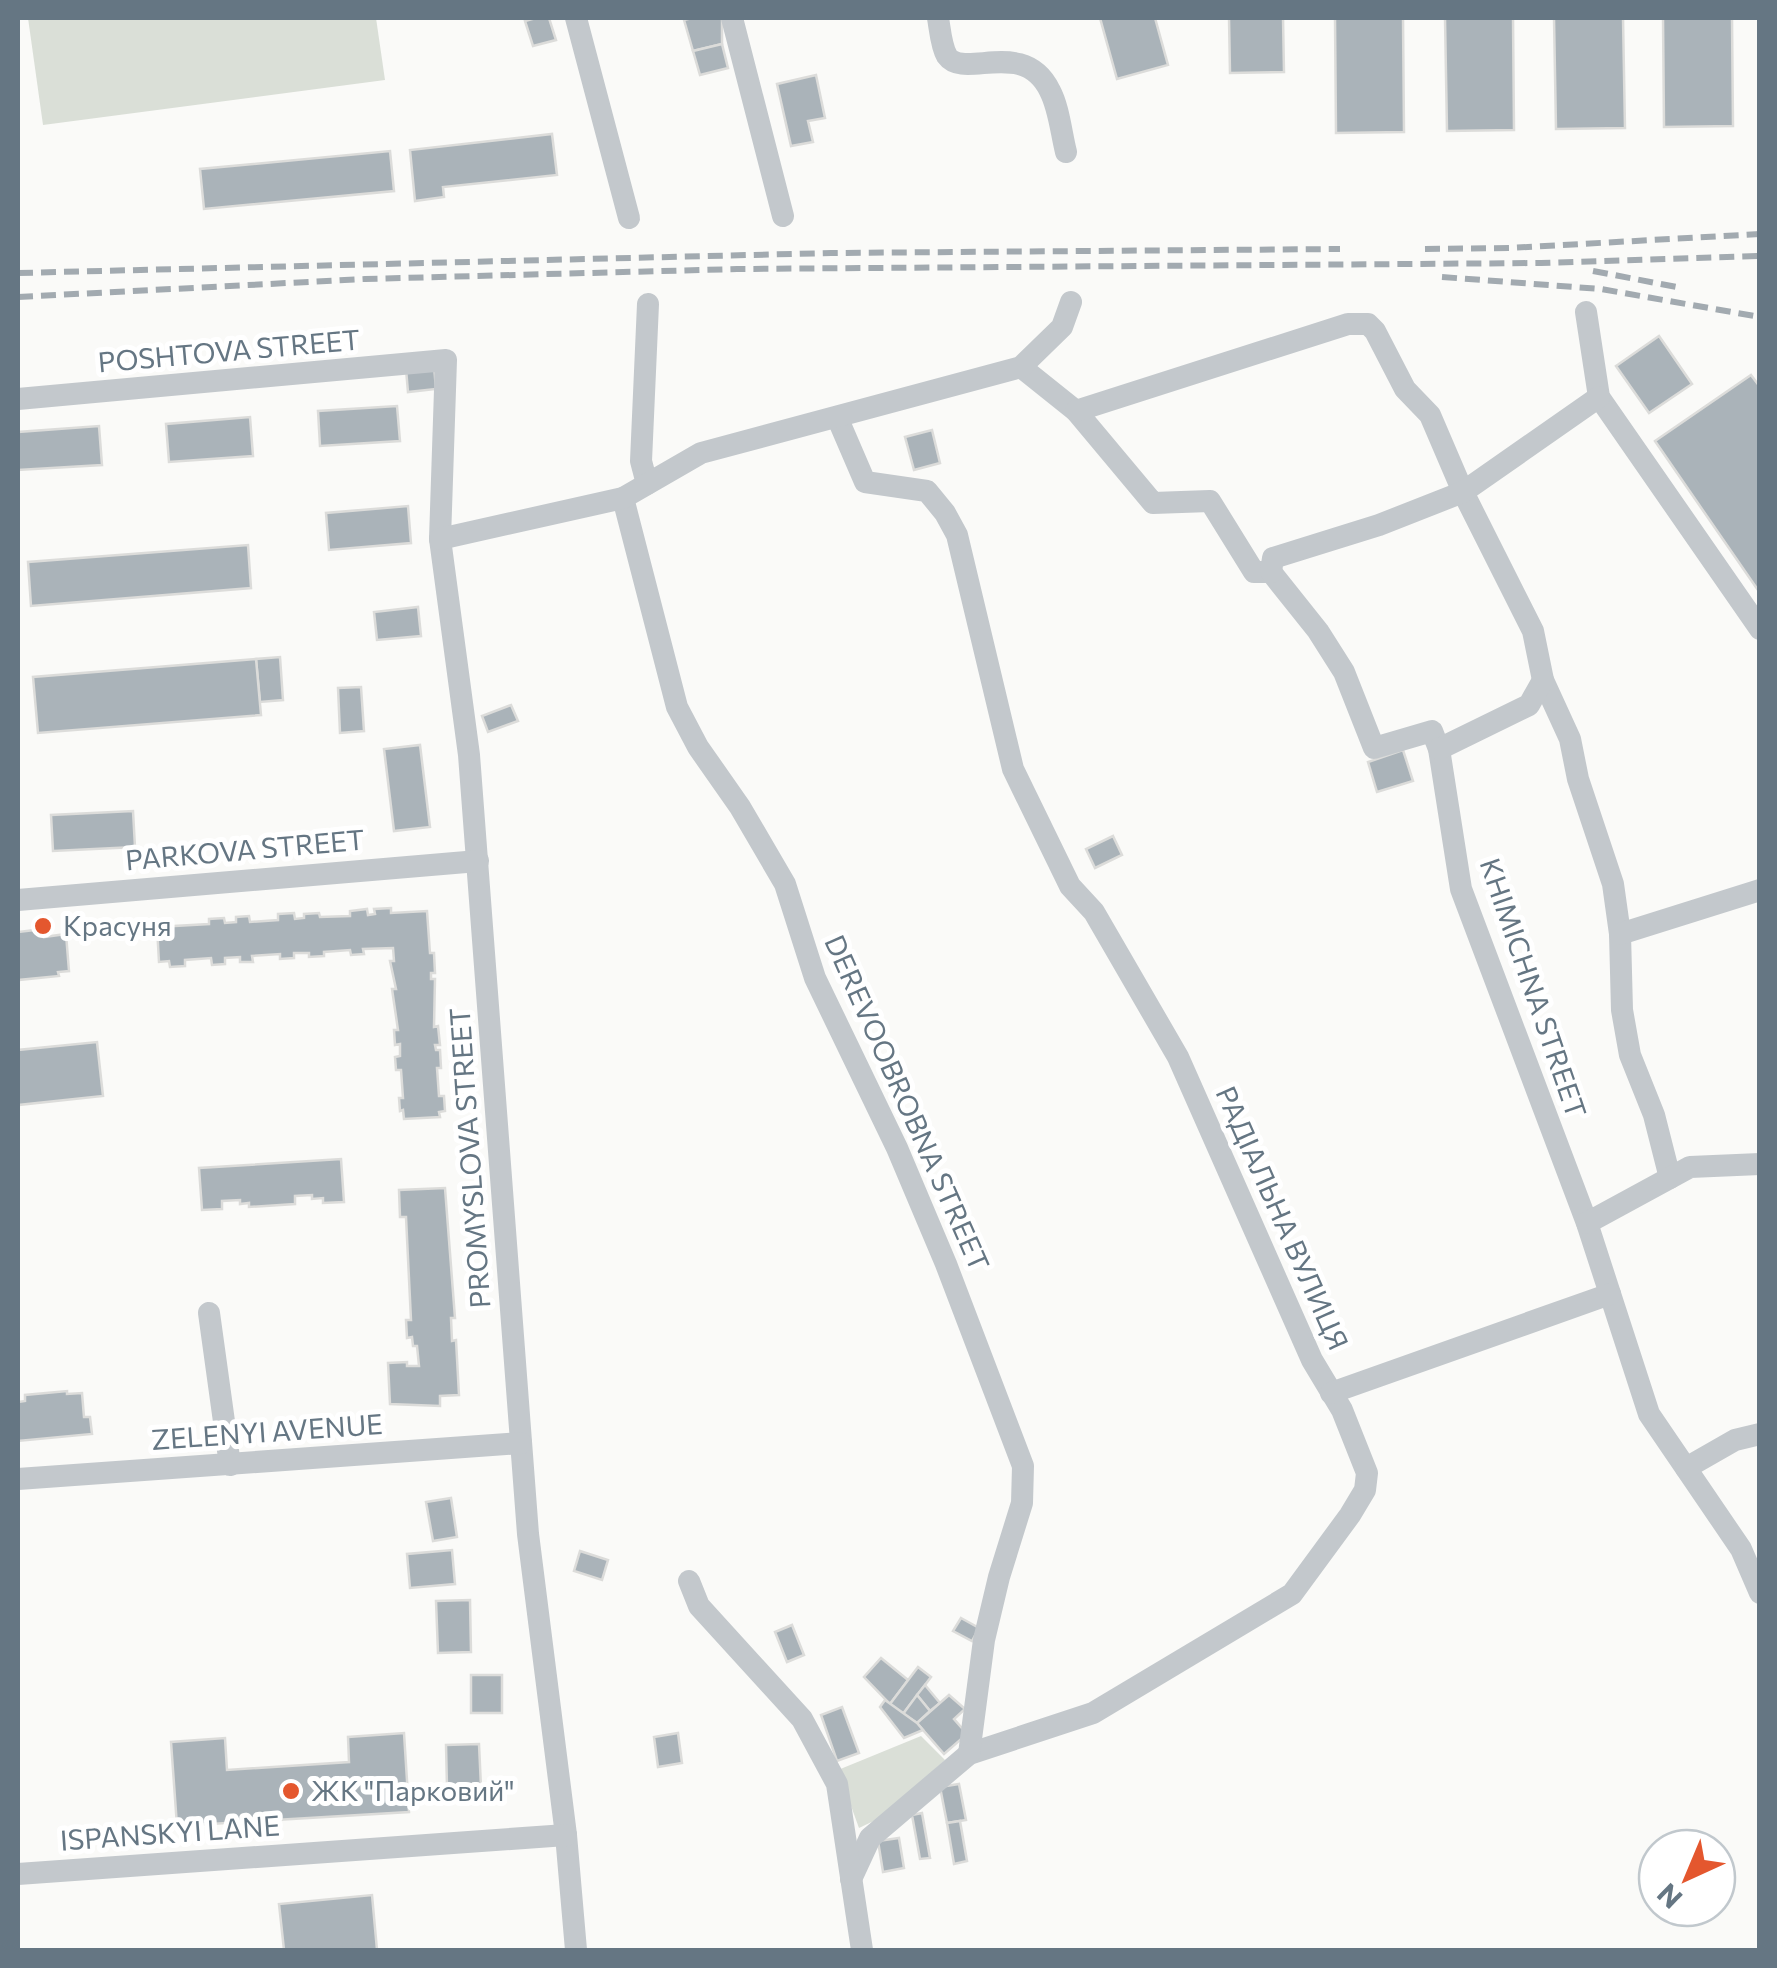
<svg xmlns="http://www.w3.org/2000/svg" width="1777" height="1968" font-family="Commissioner,sans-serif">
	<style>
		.green { fill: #dadfd7 }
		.building { fill: #aab3b9; stroke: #dcdcda; stroke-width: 2.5 }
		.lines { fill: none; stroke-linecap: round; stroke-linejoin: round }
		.street { stroke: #c3c8cc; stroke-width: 22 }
		.rail { stroke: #a2aab0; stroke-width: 6; stroke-dasharray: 15 8; stroke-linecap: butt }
		.poi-dot { fill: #e4572e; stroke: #fff; stroke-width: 4 }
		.labels { text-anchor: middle; stroke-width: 10; stroke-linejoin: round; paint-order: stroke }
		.street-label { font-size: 28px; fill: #657683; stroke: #fff }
		.poi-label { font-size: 28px; fill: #657683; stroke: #fff; text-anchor: start }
	</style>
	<rect width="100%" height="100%" fill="#fafaf8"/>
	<g class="green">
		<path d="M28,18H376L385,80L43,125Z"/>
		<path d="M921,1736L945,1760L882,1817L859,1828L838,1770Z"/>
	</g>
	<g class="building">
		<path d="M536,18H549L556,40L533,46L525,21Z"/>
		<path d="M692,18H722V44L693,51L684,20Z"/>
		<path d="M1100,18H1155L1168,65L1117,79Z"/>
		<path d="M1229,18H1283L1284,72L1230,73Z"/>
		<path d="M1335,18H1403L1404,132L1336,133Z"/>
		<path d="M1445,18H1513L1514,130L1447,131Z"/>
		<path d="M1554,18H1623L1625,128L1556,129Z"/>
		<path d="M1663,18H1732L1733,126L1664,127Z"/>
		<path d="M722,44L728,68L700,75L693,51Z"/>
		<path d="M816,75L825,118L808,121L813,142L791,146L777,84Z"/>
		<path d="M552,134L557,175L443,187L444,197L415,201L410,150Z"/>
		<path d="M390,151L394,191L204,209L200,169Z"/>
		<path d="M1659,336L1692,384L1649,413L1616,366Z"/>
		<path d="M434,366L436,389L408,392L406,369Z"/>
		<path d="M1751,375L1760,387V593L1655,441Z"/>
		<path d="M397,406L400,441L320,446L318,411Z"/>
		<path d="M250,417L253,456L169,462L166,424Z"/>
		<path d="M99,426L102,465L18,470V432Z"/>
		<path d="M932,430L940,463L914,470L905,437Z"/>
		<path d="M408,506L411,543L329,550L326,513Z"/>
		<path d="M248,545L251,588L31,606L28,562Z"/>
		<path d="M418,607L421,636L377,640L374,612Z"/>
		<path d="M280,657L283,700L260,702L256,659Z"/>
		<path d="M256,659L261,715L38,733L33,677Z"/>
		<path d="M361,687L364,731L340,733L338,688Z"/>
		<path d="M511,705L518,721L488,732L482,716Z"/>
		<path d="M420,745L430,827L394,831L384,749Z"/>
		<path d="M1403,750L1413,781L1377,792L1368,762Z"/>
		<path d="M133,811L135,847L53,851L51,815Z"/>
		<path d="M1113,836L1122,855L1095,868L1086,849Z"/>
		<path d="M391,908V913L427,911L430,953H434L435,973H431V979H435L434,1027L438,1026L440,1045H435L436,1050H440L441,1068H437L439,1096H444L445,1111L439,1112L440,1117L404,1119L403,1110L400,1111L399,1098H403L401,1070H396L395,1057L400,1056V1044L395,1045L394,1030H398L392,989H396L390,961H394L393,948L363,949L364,954L351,955L350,950L324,952V956L309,957V953H294V958L280,959V954L252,956L253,962H240V957L225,958V964L212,965L211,958L185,960V966L170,967L169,961L159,962L157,927L209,924V919L224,918L225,923L236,922V917L249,916L250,922L278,920V914L294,913L295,919L304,918V914L319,913L320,917L350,916V911L367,909L368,915L375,914L374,909Z"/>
		<path d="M43,929L44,937L66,934L69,971L58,972L59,976L18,980V932Z"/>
		<path d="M97,1042L103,1096L18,1105V1050Z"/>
		<path d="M341,1159L344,1202L323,1203V1198L312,1199V1195L295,1196V1204L249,1207V1203L240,1204V1200L222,1201V1209L202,1210L199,1168Z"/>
		<path d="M445,1188L455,1318H451L452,1341L456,1340L459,1395L440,1396V1406L390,1404L388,1363L407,1362V1366H419L417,1346H413L412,1337L407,1338L406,1320H411L406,1217H400L399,1190Z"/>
		<path d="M67,1391V1394L82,1393L84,1417H90L92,1434L18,1441V1402L25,1401V1395Z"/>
		<path d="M451,1498L457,1537L433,1541L426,1502Z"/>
		<path d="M452,1550L455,1584L410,1588L407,1554Z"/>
		<path d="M580,1551L608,1560L602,1580L574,1571Z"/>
		<path d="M470,1600L471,1652L438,1653L436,1601Z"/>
		<path d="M961,1618L979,1628L972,1641L953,1631Z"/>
		<path d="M792,1625L804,1655L787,1662L775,1632Z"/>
		<path d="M881,1658L908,1680L890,1704L864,1677Z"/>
		<path d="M918,1667L931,1677L903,1714L890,1704Z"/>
		<rect x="471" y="1675" width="31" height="38"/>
		<path d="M925,1685L940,1703L930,1711L917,1695Z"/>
		<path d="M917,1695L930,1711L917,1723L903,1714Z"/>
		<path d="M949,1695L965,1709L954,1719L967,1734L944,1754L917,1723Z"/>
		<path d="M885,1700L917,1723L923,1730L904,1738L880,1707Z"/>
		<path d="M842,1707L859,1753L837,1761L821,1715Z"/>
		<path d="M404,1733L409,1812L177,1826L171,1742L225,1738L227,1770L349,1762L348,1737Z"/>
		<path d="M678,1733L682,1763L658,1767L654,1737Z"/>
		<path d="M479,1744L481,1787H447L446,1745Z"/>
		<path d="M959,1784L966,1820L947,1823L940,1787Z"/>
		<path d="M922,1813L930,1858L920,1859L912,1815Z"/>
		<path d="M960,1821L967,1861L954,1864L947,1823Z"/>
		<path d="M899,1838L904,1868L883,1872L878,1841Z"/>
		<path d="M372,1895L377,1950H284L279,1904Z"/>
	</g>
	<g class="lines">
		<g class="street">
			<path d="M576,18L629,218"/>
			<path d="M732,18L783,216"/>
			<path d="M938,18C940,29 941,46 947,56C964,80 1024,37 1050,91C1059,108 1061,132 1066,152"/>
			<path d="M1586,312L1599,397L1760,629"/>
			<path d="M1021,367L1076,411L1153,503L1210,501L1254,572H1271L1318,631L1344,672L1374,748L1432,731L1439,749L1461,889L1587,1223L1649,1414L1741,1549L1760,1593"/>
			<path d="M18,399L446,360L440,539L469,755L528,1534L566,1835L576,1950"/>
			<path d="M1076,411L1348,324H1368L1375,331L1405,389L1430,415L1463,492L1533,631L1543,680L1570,739L1578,779L1613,884L1620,934L1622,1010L1630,1055L1654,1115L1670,1178"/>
			<path d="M837,417L865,482L927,491L945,513L957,535L1013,769L1070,886L1094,912L1178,1057L1312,1360L1342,1410L1367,1473L1365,1490L1350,1515L1292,1594L1093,1713L969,1754L870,1838L851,1879"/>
			<path d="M647,484L641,461L648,304"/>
			<path d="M623,498L677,707L698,747L740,807L785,884L815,978L897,1148L946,1264L1023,1466L1022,1503L999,1577L984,1640L969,1754"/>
			<path d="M440,539L623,498L701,453L1021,367L1062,327L1071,302"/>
			<path d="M1271,572L1273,558L1379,525L1463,492L1599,397"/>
			<path d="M1439,749L1529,705L1543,680"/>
			<path d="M18,900L478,861"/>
			<path d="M1620,934L1760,890"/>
			<path d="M1587,1223L1690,1167L1760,1164"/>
			<path d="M209,1313L230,1465"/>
			<path d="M1331,1393L1610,1294"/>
			<path d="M1686,1468L1735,1440L1760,1434"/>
			<path d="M18,1479L521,1443"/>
			<path d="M689,1581L699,1606L802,1719L837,1784L862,1950"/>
			<path d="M18,1874L566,1835"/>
		</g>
		<g class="rail">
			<path d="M1425,249L1509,248L1760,234"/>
			<path d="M1593,271L1682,288"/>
			<path d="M18,273L831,253L1340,249"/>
			<path d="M1442,277L1601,289L1760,317"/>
			<path d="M18,297L365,279L737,269L1541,263L1760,256"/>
		</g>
	</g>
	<g class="poi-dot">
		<circle cx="43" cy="926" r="10"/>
		<circle cx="291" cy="1791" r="10"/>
	</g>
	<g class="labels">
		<g class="street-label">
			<text transform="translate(229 351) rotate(-5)" y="10">POSHTOVA STREET</text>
			<text transform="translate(245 850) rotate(-5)" y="10">PARKOVA STREET</text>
			<text transform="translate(1533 988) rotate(71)" y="10">KHIMICHNA STREET</text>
			<text transform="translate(907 1103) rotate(66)" y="10">DEREVOOBROBNA STREET</text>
			<text transform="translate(470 1158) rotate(-94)" y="10">PROMYSLOVA STREET</text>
			<text transform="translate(1282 1218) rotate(66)" y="10">РАДІАЛЬНА ВУЛИЦЯ</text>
			<text transform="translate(267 1432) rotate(-4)" y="10">ZELENYI AVENUE</text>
			<text transform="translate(170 1833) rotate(-4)" y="10">ISPANSKYI LANE</text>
		</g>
		<g class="poi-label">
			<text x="63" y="936">Красуня</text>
			<text x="311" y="1801">ЖК "Парковий"</text>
		</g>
	</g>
	<rect width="1777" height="1968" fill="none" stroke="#657683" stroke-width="40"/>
	<g transform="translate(1687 1878) rotate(224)"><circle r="48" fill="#ffffff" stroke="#c1c8cd" stroke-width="2.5"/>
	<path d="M0-8L18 38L0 25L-18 38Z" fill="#e4572e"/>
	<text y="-15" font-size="28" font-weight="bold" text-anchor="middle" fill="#657683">N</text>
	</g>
</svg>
